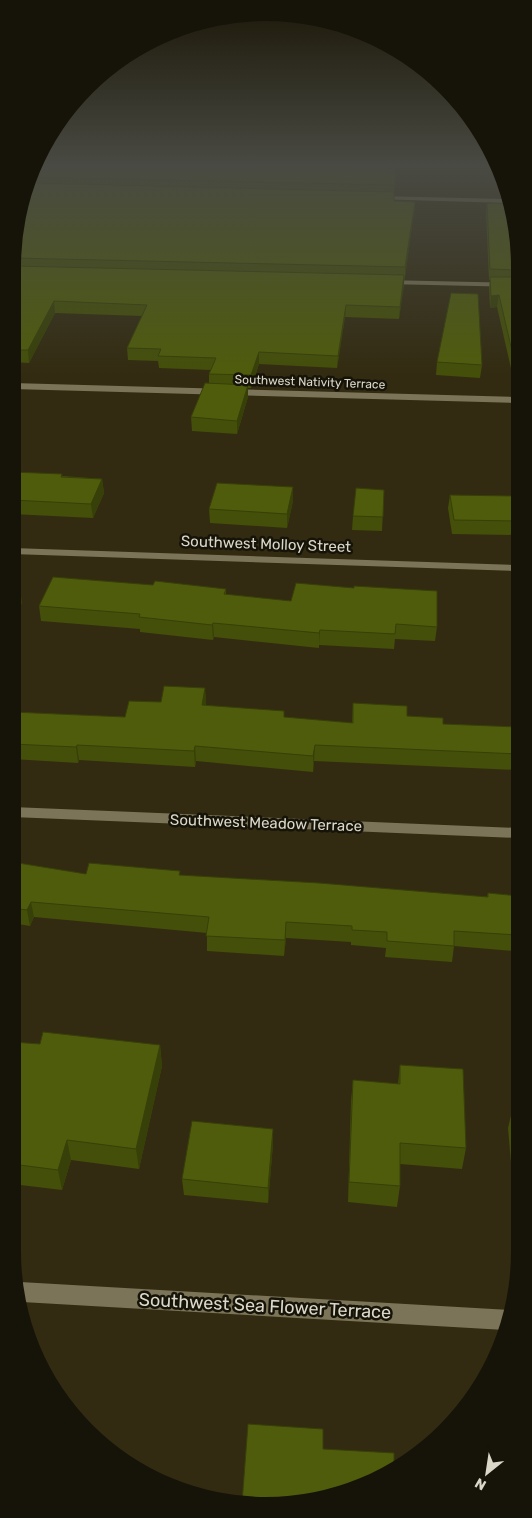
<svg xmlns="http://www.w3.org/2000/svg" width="532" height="1518" font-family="Rubik,sans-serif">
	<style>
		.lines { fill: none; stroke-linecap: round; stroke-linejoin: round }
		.minor { fill: #7b7458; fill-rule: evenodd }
		.wall { fill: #444f09 }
		.shaded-wall { fill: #374008 }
		.building { fill: #4f5c0b; stroke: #374008 }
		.labels { text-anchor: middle; stroke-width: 5; stroke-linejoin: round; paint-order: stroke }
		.far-street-label { font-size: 12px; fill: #dcd8c9; stroke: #161409 }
		.street-label { font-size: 15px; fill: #dcd8c9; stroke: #161409 }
		.near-street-label { font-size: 18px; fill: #dcd8c9; stroke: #161409 }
	</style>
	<rect width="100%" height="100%" fill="#322b11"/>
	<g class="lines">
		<g class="minor">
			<path d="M376,196L507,199L508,203L374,199L373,198Z"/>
			<path d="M383,280L517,283V287L386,284H383Z"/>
			<path d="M12,383L518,397V403L12,389Z"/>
			<path d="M12,548L518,565V571L12,554Z"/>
			<path d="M12,807L519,828V838L12,817Z"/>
			<path d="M19,1283L20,1282L512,1310L505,1330L22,1302Z"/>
		</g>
	</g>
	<g class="wall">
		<path d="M39,164L395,168L394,201L415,202L414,212L399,319L345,317L337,368L259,364L251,388H248V397L237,434L192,431L191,417L209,384V374L211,370L159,368L158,361L128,360L127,348L142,316L55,313L29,363L12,362V266L21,201Z"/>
		<path d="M487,203L517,233L518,377H513L497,307L490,308L489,288L490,280H489L486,214Z"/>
		<path d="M437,362L482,365L480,378L436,375Z"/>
		<path d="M12,472L102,479L104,493L93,518L12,514Z"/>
		<path d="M293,487V501L287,528L210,523L209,509Z"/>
		<path d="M384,490L382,531L352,530L353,516Z"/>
		<path d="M450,495L518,514L517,535L452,534L448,508Z"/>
		<path d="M226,589V595L437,627L435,641L395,639L394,649L319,645V648L214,637L213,640L140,632V629L41,621L39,606Z"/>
		<path d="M205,688L206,705L284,717L352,723L353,703L407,716L443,724L518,727V770L314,761L313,772L196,761L195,767L79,760L78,763L12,759V712L125,717L161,702Z"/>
		<path d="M12,862L86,874L180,871V875L487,897L488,893L519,896V964H515L514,951L454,946L452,962L385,957L386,948L351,945V942L286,938L284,956L207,951V933L34,917L30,926L12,923Z"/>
		<path d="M12,1042L40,1044L160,1045L162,1066L139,1169L71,1160L62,1190L12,1184Z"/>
		<path d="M400,1065L466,1148L462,1169L400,1164V1186L397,1207L348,1202L351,1101L353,1080L398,1084Z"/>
		<path d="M513,1107H519V1209H515L508,1128Z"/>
		<path d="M273,1129V1144L268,1203L184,1195L182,1179Z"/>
	</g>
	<g class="shaded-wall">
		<path d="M415,202L414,212L405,278V267Z"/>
		<path d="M404,275V286L399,319L400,307Z"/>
		<path d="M499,295L497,307L490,308L491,296Z"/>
		<path d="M54,301L55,313L29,363L28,350Z"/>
		<path d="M346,305L345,317L337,368L338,356Z"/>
		<path d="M259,352V364L251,388V375Z"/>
		<path d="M248,385V397L237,434V421Z"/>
		<path d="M102,479L104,493L93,518L91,504Z"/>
		<path d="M293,487V501L287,528V514Z"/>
		<path d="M20,588L22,603L12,624V604Z"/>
		<path d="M213,623L214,637L213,640L212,625Z"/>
		<path d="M320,630L319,645V648V633Z"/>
		<path d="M205,688L206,703L203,720L202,705Z"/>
		<path d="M77,745L79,760L78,763L76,747Z"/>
		<path d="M315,745L314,761L313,772V756Z"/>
		<path d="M195,746L196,761L195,767L194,751Z"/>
		<path d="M31,902L34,917L30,926L27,910Z"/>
		<path d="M286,922V938L284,956L285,940Z"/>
		<path d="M160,1045L162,1066L139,1169L136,1149Z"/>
		<path d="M273,1129V1144L268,1203V1188Z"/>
		<path d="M67,1140L71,1160L62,1190L58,1170Z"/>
	</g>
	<g class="building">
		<path d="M39,164H288L379,166V168H395V185L33,177Z"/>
		<path d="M30,183L394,192V201L415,202L405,267L14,258L21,201Z"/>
		<path d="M487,203L509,204L517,233V270L490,269Z"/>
		<path d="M12,266H13L404,275L400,307L346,305L338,356L259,352L251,375L209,374L216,358L158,356L161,349L127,348L147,305L54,301L28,350H12Z"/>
		<path d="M490,277H517L518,364H515L499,295L491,296Z"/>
		<path d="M451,293L478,294L482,365L437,362Z"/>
		<path d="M205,383L248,385L237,421L191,417Z"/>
		<path d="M12,472L62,474L61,477L102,479L91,504L12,500Z"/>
		<path d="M217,483L293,487L287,514L209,509Z"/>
		<path d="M356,488L384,490L383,517L353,516Z"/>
		<path d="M450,495L513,496L518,514V521L454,520Z"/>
		<path d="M53,577L153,585L155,581L226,589L224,594L291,601L296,583L354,588V586L437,591V627L396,624L395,634L320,630L319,633L213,623L212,625L139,617L140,614L39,606Z"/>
		<path d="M12,588H20L12,604Z"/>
		<path d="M164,686L205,688L202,705L284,711V717L353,723V703L407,706V716L443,718V724L518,727V754L315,745L313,756L195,746L194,751L77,745L76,747L12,744V712L125,717L129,701L161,702Z"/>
		<path d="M12,862L86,874L89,863L180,871L179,875L319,883L488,897V893L519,896V948L517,935L454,931V946L387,941V932L352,930V926L286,922L285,940L206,936L209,917L31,902L27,910L12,908Z"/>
		<path d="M43,1032L160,1045L136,1149L67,1140L58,1170L12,1164V1042L40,1044Z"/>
		<path d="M400,1065L463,1069L466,1148L400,1143V1186L349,1182L353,1080L400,1084Z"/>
		<path d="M513,1107H519V1186Z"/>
		<path d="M192,1121L273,1129L268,1188L182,1179Z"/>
		<path d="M248,1424L323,1429V1449L394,1453V1468L331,1497L242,1503Z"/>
	</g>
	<linearGradient id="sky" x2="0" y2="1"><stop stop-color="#1c1809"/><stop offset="0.44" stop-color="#494a43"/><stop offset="1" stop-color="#494a43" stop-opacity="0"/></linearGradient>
	<rect width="532" height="376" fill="url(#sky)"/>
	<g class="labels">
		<g class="far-street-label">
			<text transform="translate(310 382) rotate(2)" y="4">Southwest Nativity Terrace</text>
		</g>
		<g class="street-label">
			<text transform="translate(266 544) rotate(2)" y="5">Southwest Molloy Street</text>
			<text transform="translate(266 823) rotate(2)" y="5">Southwest Meadow Terrace</text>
		</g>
		<g class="near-street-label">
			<text transform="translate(265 1306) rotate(3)" y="6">Southwest Sea Flower Terrace</text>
		</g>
	</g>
	<path d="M0 0H532V1518H0ZM266 21H266A245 245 0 0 1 511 266V1252A245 245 0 0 1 266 1497H266A245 245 0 0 1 21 1252V266A245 245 0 0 1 266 21Z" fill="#161409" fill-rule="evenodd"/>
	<g transform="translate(487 1473) rotate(210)" stroke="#161409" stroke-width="4" paint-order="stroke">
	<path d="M0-4L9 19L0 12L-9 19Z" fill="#dcd8c9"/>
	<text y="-8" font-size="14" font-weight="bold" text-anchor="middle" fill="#dcd8c9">N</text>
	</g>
</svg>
